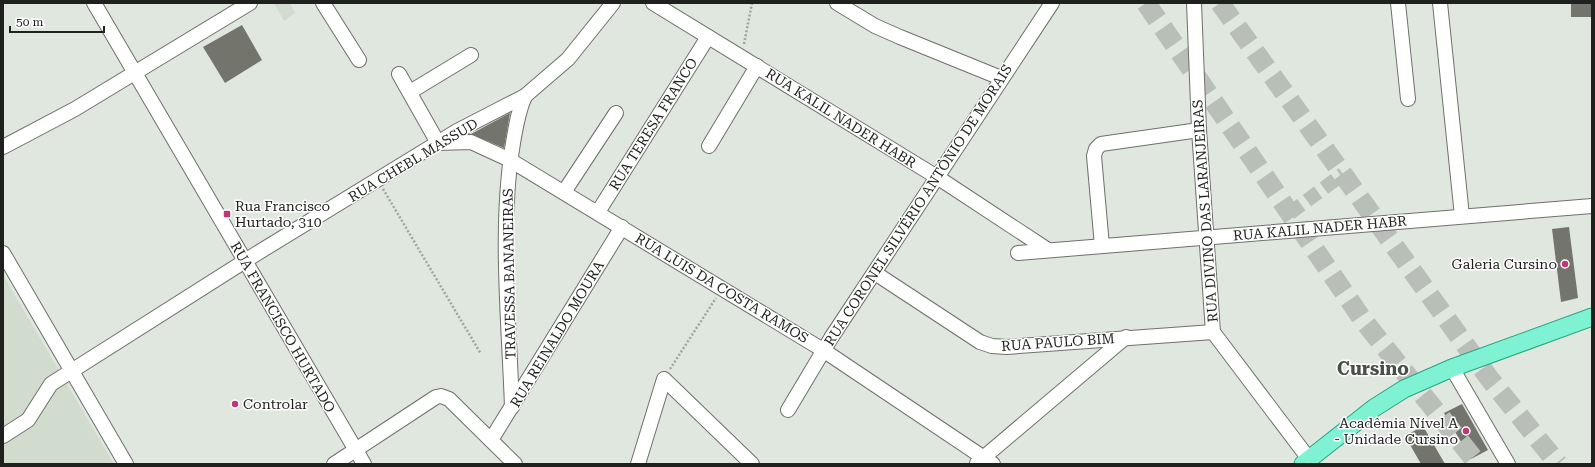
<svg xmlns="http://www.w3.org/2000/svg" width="1595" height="467" font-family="'Roboto Serif',serif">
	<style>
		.built { fill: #d1dcce }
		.building { fill: #73746c }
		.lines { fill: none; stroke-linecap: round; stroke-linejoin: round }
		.minor-tunnel { stroke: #b9bfb8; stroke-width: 14; stroke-dasharray: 14 7; stroke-linecap: butt }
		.highway-tunnel { stroke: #b9bfb8; stroke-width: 20; stroke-dasharray: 20 10; stroke-linecap: butt }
		.minor-casing { stroke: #6c716b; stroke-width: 16 }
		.major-casing { stroke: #27a481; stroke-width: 19 }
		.path { stroke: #a0a59f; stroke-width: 2.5; stroke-dasharray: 2 2; stroke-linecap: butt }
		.minor { stroke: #fff; stroke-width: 14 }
		.major { stroke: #80f2d4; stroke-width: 17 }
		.poi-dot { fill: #be3879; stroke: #fff; stroke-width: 1.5 }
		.labels { text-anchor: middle; stroke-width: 3; stroke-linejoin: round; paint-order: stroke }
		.street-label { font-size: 14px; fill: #1f211e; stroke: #fff }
		.poi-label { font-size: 14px; fill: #1f211e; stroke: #fff; text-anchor: start }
		.district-label { font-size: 18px; font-weight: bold; fill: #494e48; stroke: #fff }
	</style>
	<rect width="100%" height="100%" fill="#e0e7df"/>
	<g class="built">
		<path d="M274,3H290L295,13L284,21Z"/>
		<path d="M3,275L114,464H3Z"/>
	</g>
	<g class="building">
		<rect x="1571" y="3" width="21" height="14"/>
		<path d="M242,25L262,60L225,83L203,47Z"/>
		<path d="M510,113L504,148L471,134Z"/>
		<path d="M1569,227L1578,298L1561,302L1552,229Z"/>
		<path d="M1462,404L1488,450L1471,459L1444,413Z"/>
		<path d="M1423,426L1445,464H1421L1405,436Z"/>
	</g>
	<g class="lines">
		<path class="minor-tunnel" d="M1290,213L1343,174"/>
		<g class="highway-tunnel">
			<path d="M1146,3L1363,320L1478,464"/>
			<path d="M1220,3L1489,378L1558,464"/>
		</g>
		<defs>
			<g id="minor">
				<path d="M94,3L364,464"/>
				<path d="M323,3L359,60"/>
				<path d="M653,3L937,177L1048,250"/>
				<path d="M837,3L875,26L900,37L1001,78"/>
				<path d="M1194,3L1199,130L1213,332L1309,459"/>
				<path d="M1398,3L1408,99"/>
				<path d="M1440,3L1462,216"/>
				<path d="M399,74L438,143L471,142L510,160L823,350L993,464"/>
				<path d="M410,92L471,55"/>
				<path d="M709,146L757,66"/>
				<path d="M3,147L75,109L250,3"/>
				<path d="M564,192L616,113"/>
				<path d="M598,212L708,37"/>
				<path d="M1102,246L1094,156L1096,149L1101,144L1199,130"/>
				<path d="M3,253L126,464"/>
				<path d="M1018,253L1592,206"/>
				<path d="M875,273L980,342L992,346L1007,347L1213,332"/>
				<path d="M1452,368L1508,464"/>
				<path d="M512,407C509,321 499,228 513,143C516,126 518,111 525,96"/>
				<path d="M788,410L831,338L1052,3"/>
				<path d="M3,436L28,420L51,384L256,254L457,131L525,96L568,59L613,3"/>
				<path d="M491,440L622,227"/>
				<path d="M977,463L1126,337"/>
				<path d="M334,464L436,397L441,396L449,399L515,464"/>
				<path d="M638,464L664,379L752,464"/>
			</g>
			<path id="major" d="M1303,464L1374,408L1404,389L1452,368L1592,317"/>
		</defs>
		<use href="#minor" class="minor-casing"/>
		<use href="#major" class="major-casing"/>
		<g class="path">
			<path d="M744,44L752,3"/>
			<path d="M383,189L481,354"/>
			<path d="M670,369L716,298"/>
		</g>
		<use href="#minor" class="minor"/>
		<use href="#major" class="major"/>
	</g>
	<g class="poi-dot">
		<rect x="223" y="210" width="8" height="8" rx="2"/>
		<circle cx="1565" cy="264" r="4"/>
		<circle cx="235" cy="404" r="4"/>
		<circle cx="1466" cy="431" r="4"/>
	</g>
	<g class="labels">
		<g class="street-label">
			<text transform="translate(841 118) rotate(32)" y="5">RUA KALIL NADER HABR</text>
			<text transform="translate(653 124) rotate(-58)" y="5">RUA TERESA FRANCO</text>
			<text transform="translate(413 160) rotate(-31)" y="5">RUA CHEBL MASSUD</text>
			<text transform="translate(918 205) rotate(-57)" y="5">RUA CORONEL SILVÉRIO ANTÔNIO DE MORAIS</text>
			<text transform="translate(1205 211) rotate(-94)" y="5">RUA DIVINO DAS LARANJEIRAS</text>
			<text transform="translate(1320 228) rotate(-5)" y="5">RUA KALIL NADER HABR</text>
			<text transform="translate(509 274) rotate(-91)" y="5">TRAVESSA BANANEIRAS</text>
			<text transform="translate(722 288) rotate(31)" y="5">RUA LUIS DA COSTA RAMOS</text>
			<text transform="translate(283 327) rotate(60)" y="5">RUA FRANCISCO HURTADO</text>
			<text transform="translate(557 334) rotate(-59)" y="5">RUA REINALDO MOURA</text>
			<text transform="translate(1058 342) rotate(-4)" y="5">RUA PAULO BIM</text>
		</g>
		<g class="poi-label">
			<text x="235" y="211">Rua Francisco<tspan x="235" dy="16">Hurtado, 310</tspan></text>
			<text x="1557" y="269" text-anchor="end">Galeria Cursino</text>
			<text x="243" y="409">Controlar</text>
			<text x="1458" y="428" text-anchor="end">Acadêmia Nível A<tspan x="1458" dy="16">- Unidade Cursino</tspan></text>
		</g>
		<g class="district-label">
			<text x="1373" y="375">Cursino</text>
		</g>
	</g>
	<rect width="1595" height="467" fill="none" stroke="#1f211e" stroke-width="8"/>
	<path d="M10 26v6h94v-6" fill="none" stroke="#1f211e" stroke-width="2"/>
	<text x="16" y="26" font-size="12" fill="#1f211e" stroke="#ffffff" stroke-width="3" paint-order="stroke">50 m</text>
</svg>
